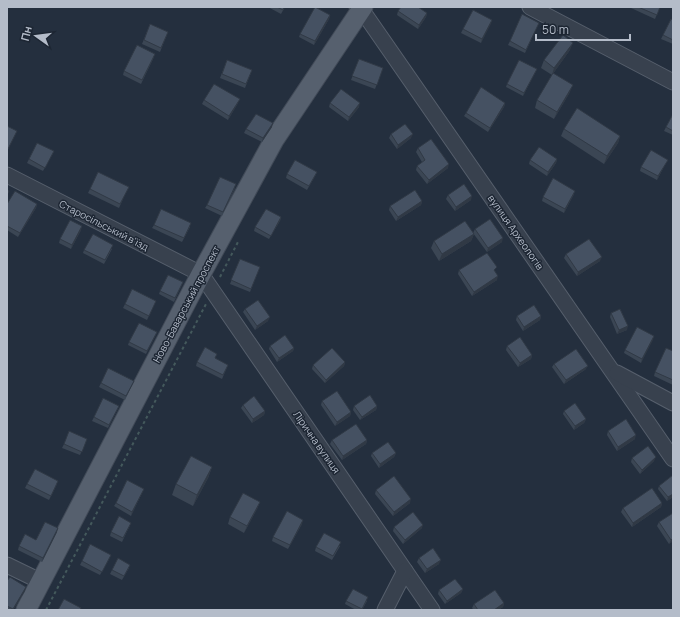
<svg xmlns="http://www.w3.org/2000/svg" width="680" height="617" font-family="Manrope,sans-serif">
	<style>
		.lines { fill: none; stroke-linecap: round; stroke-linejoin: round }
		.minor-casing { stroke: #565f6c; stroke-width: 17 }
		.major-casing { stroke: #414a57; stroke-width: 21 }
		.path { stroke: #44595c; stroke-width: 2; stroke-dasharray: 3 3; stroke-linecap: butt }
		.minor { stroke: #38414e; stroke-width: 15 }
		.major { stroke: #56606e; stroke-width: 19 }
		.wall { fill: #3b4654 }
		.shaded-wall { fill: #303945 }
		.building { fill: #455162; stroke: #303945 }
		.labels { text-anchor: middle; stroke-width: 3; stroke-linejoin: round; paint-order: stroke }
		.street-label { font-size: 10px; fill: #b4bcc9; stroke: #1d2633 }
	</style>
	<rect width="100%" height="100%" fill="#242f3e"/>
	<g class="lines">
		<defs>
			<g id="minor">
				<path d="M357,7L366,16L673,459"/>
				<path d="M530,7L673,82"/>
				<path d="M7,175L201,274L432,610"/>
				<path d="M617,373L673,403"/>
				<path d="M7,565L40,581"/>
				<path d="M385,610L405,571"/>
			</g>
			<path id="major" d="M26,610L201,274L274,140L363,7"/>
		</defs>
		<use href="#minor" class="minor-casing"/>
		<use href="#major" class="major-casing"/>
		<g class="path">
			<path d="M220,277L239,240"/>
			<path d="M46,610L206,304"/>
		</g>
		<use href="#minor" class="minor"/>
		<use href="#major" class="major"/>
	</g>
	<g class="wall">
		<path d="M268,7H285L281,14Z"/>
		<path d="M631,7H660L655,19L631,8Z"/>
		<path d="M398,11L427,13L426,17L418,29L397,15Z"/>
		<path d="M330,15L329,19L314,45L299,37L300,34Z"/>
		<path d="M492,20L481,43L461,33L463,29Z"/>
		<path d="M673,20V44L661,39L663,35Z"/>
		<path d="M539,23L525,53L508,45L510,41Z"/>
		<path d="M150,24L168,32L160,52L142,44Z"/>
		<path d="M570,50L552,75L541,68L544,60Z"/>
		<path d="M154,57L141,84L123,75L124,71Z"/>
		<path d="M359,59L383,68L375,89L351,80Z"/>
		<path d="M227,60L252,70L245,88L220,78Z"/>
		<path d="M537,69L523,96L506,87L507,84Z"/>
		<path d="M570,92L554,119L535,108L537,100Z"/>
		<path d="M204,100L238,103L228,120L202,104Z"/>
		<path d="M330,103L359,107L348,121L329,107Z"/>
		<path d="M505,103L504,107L488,132L464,116L466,113Z"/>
		<path d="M673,114V135L664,131L666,127Z"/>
		<path d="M272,127L262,142L244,133L246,129Z"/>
		<path d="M564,129L620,136L618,143L604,164L561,136Z"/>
		<path d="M391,134L411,138L397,149L389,138Z"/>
		<path d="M418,148L448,168L427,184L416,170L417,166L422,162L416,152Z"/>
		<path d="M54,151L43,171L27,163L29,159Z"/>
		<path d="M557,159L556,163L547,176L529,164L530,160Z"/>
		<path d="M668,160L666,163L657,180L640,171L641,167Z"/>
		<path d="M317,172L315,176L307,190L286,178L287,174Z"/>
		<path d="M235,188L222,216L205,208L207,205Z"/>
		<path d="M90,189L127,190L119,208L88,193Z"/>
		<path d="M574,194L564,213L542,201L543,197Z"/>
		<path d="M448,195L471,200L455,211L446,199Z"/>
		<path d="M422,201L421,205L396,221L389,210L390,206Z"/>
		<path d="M7,204H37L36,208L18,237L7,230Z"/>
		<path d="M281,217L280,221L269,239L254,231L255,227Z"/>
		<path d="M154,225L190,227L182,242L152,228Z"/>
		<path d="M475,229L502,242L487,252L473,233Z"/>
		<path d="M81,230L71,249L59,243L60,239Z"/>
		<path d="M474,234L471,241L439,261L431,248L434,241Z"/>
		<path d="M112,249L104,264L83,253L84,250Z"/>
		<path d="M566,254L600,261L577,276L564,258Z"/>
		<path d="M240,259L260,267L250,292L230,284Z"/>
		<path d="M459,270L496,271H495L497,280L472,296L458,274Z"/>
		<path d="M183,282L174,302L159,294L160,291Z"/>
		<path d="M156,301L147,320L123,308L125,304Z"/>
		<path d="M245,309L268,321L255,330L243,312Z"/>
		<path d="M611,313L627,330L617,334L610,317Z"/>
		<path d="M517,316H541L540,320L523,331L516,320Z"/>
		<path d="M157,332L146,354L128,345L129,342Z"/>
		<path d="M654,336L641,363L624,353L625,350Z"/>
		<path d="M270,346L294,348L293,351L277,362L269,349Z"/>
		<path d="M507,346L532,355L531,359L518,367L506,350Z"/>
		<path d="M673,351V385L654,376L655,372Z"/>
		<path d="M197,362L228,365L222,379L196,366Z"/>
		<path d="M345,362L344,366L325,383L312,369L313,365Z"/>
		<path d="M554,364L586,369L564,384L552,367Z"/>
		<path d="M134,381L125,400L99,387L101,383Z"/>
		<path d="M322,401L351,412L350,416L335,426L321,405Z"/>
		<path d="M243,405L265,411L264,415L252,423L241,408Z"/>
		<path d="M119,406L108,428L92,421L94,417Z"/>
		<path d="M354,406H377L376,410L360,420L353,410Z"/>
		<path d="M564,411L586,419L584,423L574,430L563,414Z"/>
		<path d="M608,431L635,439L617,451L607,435Z"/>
		<path d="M87,439L80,455L62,448L64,444Z"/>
		<path d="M332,440H367L366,444L342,460L330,444Z"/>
		<path d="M372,453H396L394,457L379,468L371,456Z"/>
		<path d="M632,458L654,461L640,474L631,462Z"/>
		<path d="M212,467L208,478L193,506L172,495L176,484Z"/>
		<path d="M673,475V497L667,501L658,489L659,486Z"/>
		<path d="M27,484H57L49,500L25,488Z"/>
		<path d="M376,490L410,503L393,516L375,494Z"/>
		<path d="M142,493L131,516L114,506L116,503Z"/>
		<path d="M260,502L257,509L244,533L228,524L230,517Z"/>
		<path d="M662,503L661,507L632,527L621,512L623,508Z"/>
		<path d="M659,522L673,541L669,544L657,526Z"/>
		<path d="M131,523L122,542L110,536L111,532Z"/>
		<path d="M302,524L288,549L272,541L273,537Z"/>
		<path d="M394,527L422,528L403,544L393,531Z"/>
		<path d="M57,532L42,562L18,550L19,546Z"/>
		<path d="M340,546L332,560L315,551L316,547Z"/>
		<path d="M419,558L439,564L425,573L417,562Z"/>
		<path d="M109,559L100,575L80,565L82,561Z"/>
		<path d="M129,568L122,580L110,574L112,570Z"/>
		<path d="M7,581L25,591L13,610H7Z"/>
		<path d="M463,589L461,593L445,604L438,594L439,590Z"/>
		<path d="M346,601H367L362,610H356L345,604Z"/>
		<path d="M504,603L503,607L498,610H474L472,608L474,604Z"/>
	</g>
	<g class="shaded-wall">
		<path d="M427,13L426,17L418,29L419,25Z"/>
		<path d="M330,15L329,19L314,45L315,41Z"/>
		<path d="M492,20L491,24L481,43L482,39Z"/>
		<path d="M573,43L570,50L552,75L554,68Z"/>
		<path d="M537,69L535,73L523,96L524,93Z"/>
		<path d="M573,85L570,92L554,119L557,112Z"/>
		<path d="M240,99L238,103L228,120L229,116Z"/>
		<path d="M360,103L359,107L348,121L349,117Z"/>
		<path d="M505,103L504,107L488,132L490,128Z"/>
		<path d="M273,123L272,127L262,142L263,138Z"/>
		<path d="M413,134L411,138L397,149L398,145Z"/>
		<path d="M620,136L618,143L604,164L607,156Z"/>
		<path d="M557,159L556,163L547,176L548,172Z"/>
		<path d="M668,160L666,163L657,180L658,176Z"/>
		<path d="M449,164L448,168L427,184L429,180Z"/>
		<path d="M575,191L574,194L564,213L565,209Z"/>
		<path d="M472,196L471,200L455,211L456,207Z"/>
		<path d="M422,201L421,205L396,221L398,217Z"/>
		<path d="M37,204L36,208L18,237L20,233Z"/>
		<path d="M281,217L280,221L269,239L271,236Z"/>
		<path d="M82,226L81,230L71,249L72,245Z"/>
		<path d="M474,234L471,241L439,261L442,254Z"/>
		<path d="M503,238L502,242L487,252L488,248Z"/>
		<path d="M602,257L600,261L577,276L578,272Z"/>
		<path d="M498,276L497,280L472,296L474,292Z"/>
		<path d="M541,316L540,320L523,331L524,327Z"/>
		<path d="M270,317L268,321L255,330L257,326Z"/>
		<path d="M628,326L627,330L617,334L619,330Z"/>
		<path d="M654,336L653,340L641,363L642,359Z"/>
		<path d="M294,348L293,351L277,362L279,358Z"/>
		<path d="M532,355L531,359L518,367L520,363Z"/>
		<path d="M345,362L344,366L325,383L326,380Z"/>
		<path d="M588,366L586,369L564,384L566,380Z"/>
		<path d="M377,406L376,410L360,420L362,417Z"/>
		<path d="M265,411L264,415L252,423L253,419Z"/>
		<path d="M351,412L350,416L335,426L337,422Z"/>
		<path d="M586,419L584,423L574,430L575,426Z"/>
		<path d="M636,435L635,439L617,451L618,447Z"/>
		<path d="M367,440L366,444L342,460L343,456Z"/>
		<path d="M396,453L394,457L379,468L380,464Z"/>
		<path d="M656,457L654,461L640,474L642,470Z"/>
		<path d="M212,467L208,478L193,506L197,495Z"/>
		<path d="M144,489L142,493L131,516L132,512Z"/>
		<path d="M673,494V497L667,501L668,497Z"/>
		<path d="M411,499L410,503L393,516L394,512Z"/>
		<path d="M260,502L257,509L244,533L247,526Z"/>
		<path d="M662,503L661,507L632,527L633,523Z"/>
		<path d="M303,520L302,524L288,549L290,545Z"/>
		<path d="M423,525L422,528L403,544L405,540Z"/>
		<path d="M58,528L57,532L42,562L43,558Z"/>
		<path d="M673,538V541L669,544L671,540Z"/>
		<path d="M441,560L439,564L425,573L427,569Z"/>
		<path d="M26,587L25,591L13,610H12Z"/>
		<path d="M463,589L461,593L445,604L447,601Z"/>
		<path d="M504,603L503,607L498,610H494Z"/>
	</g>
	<g class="building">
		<path d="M277,7H284L283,10Z"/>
		<path d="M315,7L330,15L315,41L300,34Z"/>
		<path d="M401,7H418L427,13L419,25L398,11Z"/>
		<path d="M638,7H660L657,15Z"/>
		<path d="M473,10L492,20L482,39L463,29Z"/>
		<path d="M522,14L539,23L526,50L510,41Z"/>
		<path d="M671,19L673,20V40L663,35Z"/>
		<path d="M150,24L168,32L161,48L144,40Z"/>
		<path d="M563,35L573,43L554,68L544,60Z"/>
		<path d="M137,45L155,54L142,80L124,71Z"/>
		<path d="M359,59L383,68L377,85L352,76Z"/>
		<path d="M227,60L252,70L246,84L222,74Z"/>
		<path d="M519,60L537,69L524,93L507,84Z"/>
		<path d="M553,73L573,85L557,112L537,100Z"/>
		<path d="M214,84L240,99L229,116L204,100Z"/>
		<path d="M481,87L505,103L490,128L466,113Z"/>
		<path d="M341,89L360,103L349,117L330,103Z"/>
		<path d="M577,108L620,136L607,156L564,129Z"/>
		<path d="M256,114L273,123L263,138L246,129Z"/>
		<path d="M673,114V131L666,127Z"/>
		<path d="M405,124L413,134L398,145L391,134Z"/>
		<path d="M7,126L17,131L8,149L7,148Z"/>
		<path d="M431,139L449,164L429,180L417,166L425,160L418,148Z"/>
		<path d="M37,143L54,151L45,168L29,159Z"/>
		<path d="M539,147L557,159L548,172L530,160Z"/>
		<path d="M651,150L668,160L658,176L641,167Z"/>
		<path d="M295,160L317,172L309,186L287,174Z"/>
		<path d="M98,172L129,187L120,204L90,189Z"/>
		<path d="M220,177L236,184L223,212L207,205Z"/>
		<path d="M553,178L575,191L565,209L543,197Z"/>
		<path d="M464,184L472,196L456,207L448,195Z"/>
		<path d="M7,190L9,191L7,195Z"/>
		<path d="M415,190L422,201L398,217L390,206Z"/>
		<path d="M15,191L37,204L20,233L7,226V204Z"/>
		<path d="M161,209L191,223L184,238L154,225Z"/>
		<path d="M266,209L281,217L271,236L255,227Z"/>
		<path d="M490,219L503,238L488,248L475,229Z"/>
		<path d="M70,220L82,226L72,245L60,239Z"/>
		<path d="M465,221L474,234L442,254L434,241Z"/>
		<path d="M93,234L113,245L105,260L84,250Z"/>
		<path d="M589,239L602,257L578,272L566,254Z"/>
		<path d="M487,253L497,267L494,270L498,276L474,292L459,270Z"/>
		<path d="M240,259L260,267L251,289L231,280Z"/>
		<path d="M168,275L183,282L175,298L160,291Z"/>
		<path d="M132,289L156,301L149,316L125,304Z"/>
		<path d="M258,300L270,317L257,326L245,309Z"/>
		<path d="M534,305L541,316L524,327L517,316Z"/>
		<path d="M620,309L628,326L619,330L611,313Z"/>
		<path d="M139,323L157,332L147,351L129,342Z"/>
		<path d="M637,327L654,336L642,359L625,350Z"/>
		<path d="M285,335L294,348L279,358L270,346Z"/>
		<path d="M520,337L532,355L520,363L507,346Z"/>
		<path d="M205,347L217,354L215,358L228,365L223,375L197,362Z"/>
		<path d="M332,348L345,362L326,380L313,365Z"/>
		<path d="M666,348L673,351V380L655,372Z"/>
		<path d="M576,349L588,366L566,380L554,364Z"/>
		<path d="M108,368L134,381L126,396L101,383Z"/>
		<path d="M337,391L351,412L337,422L322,401Z"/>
		<path d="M370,395L377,406L362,417L354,406Z"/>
		<path d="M254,396L265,411L253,419L243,405Z"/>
		<path d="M103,398L119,406L109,425L94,417Z"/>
		<path d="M575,403L586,419L575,426L564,411Z"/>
		<path d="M626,419L636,435L618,447L608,431Z"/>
		<path d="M356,424L367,440L343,456L332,440Z"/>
		<path d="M69,431L87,439L82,452L64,444Z"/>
		<path d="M388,442L396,453L380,464L372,453Z"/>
		<path d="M648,446L656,457L642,470L632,458Z"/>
		<path d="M191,456L212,467L197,495L176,484Z"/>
		<path d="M35,469L58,481L51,496L27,484Z"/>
		<path d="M673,475V494L668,497L659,486Z"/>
		<path d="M394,476L411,499L394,512L376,490Z"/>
		<path d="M127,480L144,489L132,512L116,503Z"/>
		<path d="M652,488L662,503L633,523L623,508Z"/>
		<path d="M243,493L260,502L247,526L230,517Z"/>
		<path d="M287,511L303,520L290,545L273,537Z"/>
		<path d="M413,512L423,525L405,540L394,527Z"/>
		<path d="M673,513V538L671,540L659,522Z"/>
		<path d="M119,516L131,523L123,538L111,532Z"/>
		<path d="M45,522L58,528L43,558L19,546L25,534L36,540Z"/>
		<path d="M324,533L341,542L333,556L316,547Z"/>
		<path d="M90,544L111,555L102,572L82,561Z"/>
		<path d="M433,548L441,560L427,569L419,558Z"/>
		<path d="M118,558L130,565L124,576L112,570Z"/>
		<path d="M10,577L26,587L13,609L7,606V581Z"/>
		<path d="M455,579L463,589L447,601L439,590Z"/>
		<path d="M353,589L368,597L362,609L346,601Z"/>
		<path d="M495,590L504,603L494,610H478L474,604Z"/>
		<path d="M64,599L81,608L80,610H58Z"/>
	</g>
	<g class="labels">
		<g class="street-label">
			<text transform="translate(104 225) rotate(27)" y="4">Старосільський в'їзд</text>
			<text transform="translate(516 232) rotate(55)" y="4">вулиця Археологів</text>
			<text transform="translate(186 304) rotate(-62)" y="4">Ново-Баварський проспект</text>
			<text transform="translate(317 442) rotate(55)" y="4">Лірична вулиця</text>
		</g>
	</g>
	<rect width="680" height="617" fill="none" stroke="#b4bcc9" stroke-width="16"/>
	<g transform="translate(36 36) rotate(284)" stroke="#1d2633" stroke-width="3" paint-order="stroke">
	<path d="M0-3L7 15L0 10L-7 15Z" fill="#b4bcc9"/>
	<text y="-6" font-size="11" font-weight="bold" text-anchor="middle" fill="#b4bcc9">Пн</text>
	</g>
	<path d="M536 34v6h94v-6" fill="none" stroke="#b4bcc9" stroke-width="2"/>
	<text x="542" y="34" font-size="12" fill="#b4bcc9" stroke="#1d2633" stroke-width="3" paint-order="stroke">50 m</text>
</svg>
